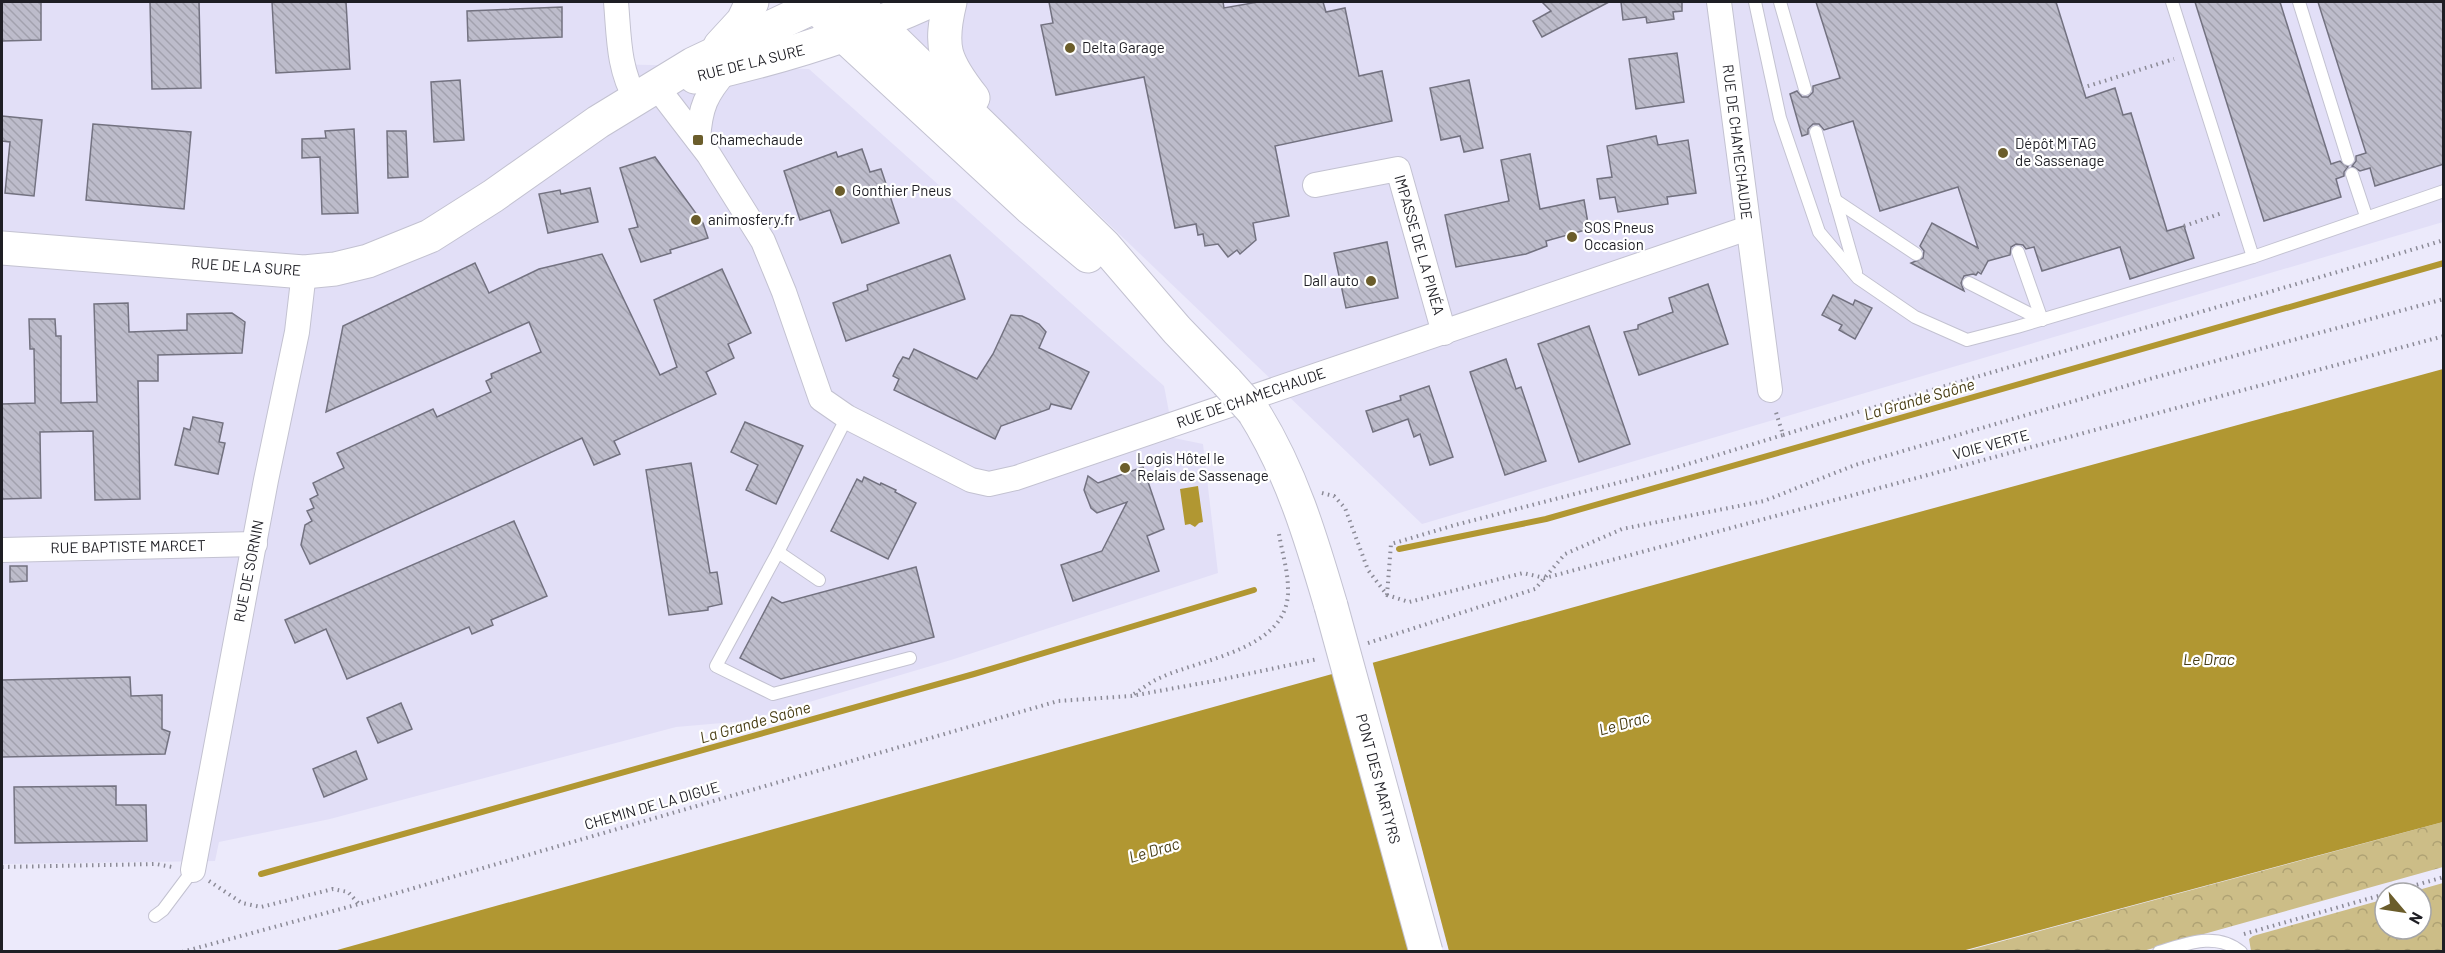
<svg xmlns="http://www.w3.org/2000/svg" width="2445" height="953" font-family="Barlow,sans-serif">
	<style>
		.built { fill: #e2dff7 }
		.forest { fill: url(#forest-crowns) }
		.water { fill: #b19732 }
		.pier { fill: #eceafb }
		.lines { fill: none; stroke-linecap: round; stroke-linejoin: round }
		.stream { stroke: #b19732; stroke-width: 6 }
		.building { fill: url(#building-back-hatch); stroke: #737280; stroke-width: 1.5 }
		.lane-casing { stroke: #c3c2d1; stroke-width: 14 }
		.street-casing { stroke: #c3c2d1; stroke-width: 26 }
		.secondary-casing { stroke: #c3c2d1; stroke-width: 35 }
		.path { stroke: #8c8b97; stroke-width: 4; stroke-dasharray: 1.5 4.5; stroke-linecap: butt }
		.lane { stroke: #fff; stroke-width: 12 }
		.street { stroke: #fff; stroke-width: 24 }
		.secondary { stroke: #fff; stroke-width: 33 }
		.secondary-bridge-casing { stroke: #c3c2d1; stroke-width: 35; stroke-linecap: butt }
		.secondary-bridge { stroke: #fff; stroke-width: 33 }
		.poi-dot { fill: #6b5d2b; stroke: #fff; stroke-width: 2 }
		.labels { text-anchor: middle; stroke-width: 4.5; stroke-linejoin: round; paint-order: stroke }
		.poi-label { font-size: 15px; fill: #1e1e24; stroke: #fff; text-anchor: start }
		.street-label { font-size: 15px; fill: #1e1e24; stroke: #fff }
		.water-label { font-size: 16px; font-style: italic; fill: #483d14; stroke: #fff }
	</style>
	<defs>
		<pattern id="forest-crowns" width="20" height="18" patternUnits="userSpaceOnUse" patternTransform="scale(1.5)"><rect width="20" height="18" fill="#ccbd87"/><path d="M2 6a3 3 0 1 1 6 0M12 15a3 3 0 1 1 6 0" fill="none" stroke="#afa274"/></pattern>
		<pattern id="building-back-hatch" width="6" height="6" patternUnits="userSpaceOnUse" patternTransform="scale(1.5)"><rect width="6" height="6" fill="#bdbccb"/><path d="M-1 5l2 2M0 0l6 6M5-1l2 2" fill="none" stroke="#a2a1ae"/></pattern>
	</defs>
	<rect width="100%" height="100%" fill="#eceafb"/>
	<g class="built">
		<path d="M2,2H604L610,64L809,69L1164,386L1174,438L1203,444L1218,573L951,660L745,721L676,727L330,819L219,842L215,861L2,864Z"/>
		<path d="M877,2H2443V222L1422,524Z"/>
	</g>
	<g class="forest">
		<path d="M2443,822V867L2143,951L1962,952Z"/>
		<path d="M2443,883V951H2251L2249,939L2253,936L2385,899V929H2421V893H2408Z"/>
	</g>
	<g class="water">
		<path d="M2443,369V822L1962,951L330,952L1740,561Z"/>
		<path d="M1198,486L1203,522L1199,523L1195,527L1190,524L1185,525L1180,489Z"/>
	</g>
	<path class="pier" d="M1372,660L1449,951H1411L1336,670Z"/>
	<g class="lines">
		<g class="stream">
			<path d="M1399,549L1546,519L2444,263"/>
			<path d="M261,874L974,674L1254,590"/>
		</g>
	</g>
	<g class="building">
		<path d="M2,2H41V40L2,41Z"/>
		<path d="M150,2H199L201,88L152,89Z"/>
		<path d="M272,2H346L350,69L276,73Z"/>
		<path d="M1049,2H1223L1224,8L1258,2H1323L1326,12L1345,8L1359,76L1382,71L1392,121L1275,146L1289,216L1253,223L1256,240L1240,254L1237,250L1228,257L1218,244L1205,246L1203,234L1198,235L1196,224L1175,228L1144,77L1056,95L1041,25L1053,23Z"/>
		<path d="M1542,2H1609L1542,37L1533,21L1551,11Z"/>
		<path d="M1621,2H1682V11L1673,12L1674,19L1647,23L1646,17L1623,20Z"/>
		<path d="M1816,2H2056L2086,98L2115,88L2123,115L2131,113L2167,231L2184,226L2194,258L2130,279L2120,247L2042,271L2034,247L2026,249L2023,245L2016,244L2011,247L2010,255L1988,261L1981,274L1978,272L1976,275L1973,274L1964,276L1961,283L1964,291L1911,263L1923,258L1924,251L1920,246L1932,223L1978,248L1958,187L1880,211L1853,121L1824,130L1819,124H1813L1808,129V134L1802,136L1790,94L1797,91L1802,97H1808L1813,92V86L1840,78Z"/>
		<path d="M2195,2H2280L2331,164L2340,161L2348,167L2344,172V176L2336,179L2341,197L2264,221Z"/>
		<path d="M2318,2H2444V164L2375,186L2370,168L2360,171L2352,166L2356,161V156L2366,153Z"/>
		<path d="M562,7V37L468,41L467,11Z"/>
		<path d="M1677,53L1684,102L1636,109L1629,59Z"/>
		<path d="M460,80L464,140L434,142L431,82Z"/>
		<path d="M1469,80L1483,148L1464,152L1460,136L1441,140L1430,88Z"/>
		<path d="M2,116L42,120L34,196L5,193L10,142L2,141Z"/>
		<path d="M93,124L191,132L184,209L86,200Z"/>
		<path d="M354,129L358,213L322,214L320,157L302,158V139L326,138L325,131Z"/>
		<path d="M387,131H406L408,177L388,178Z"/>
		<path d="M1656,136L1658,145L1688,140L1696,193L1667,197L1668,204L1618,212L1615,197L1600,199L1597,179L1612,177L1607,146Z"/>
		<path d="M862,149L870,172L881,169L899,223L842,243L830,210L800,220L784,171L836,152L838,157Z"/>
		<path d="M1530,154L1540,209L1584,200L1589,229L1546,241L1547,246L1526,254L1456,267L1445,215L1509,201L1501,160Z"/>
		<path d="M655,157L703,223L708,238L670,250L671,253L641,262L629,229L638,227L620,168Z"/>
		<path d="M590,188L598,222L548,233L539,194L560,190L561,194Z"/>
		<path d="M1387,242L1398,298L1346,308L1334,253Z"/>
		<path d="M602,254L660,375L677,367L654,300L722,269L751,333L728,344L734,358L706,372L716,394L614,441L620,454L594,465L582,438L310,564L301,545L305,525L312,521L307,511L314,508L310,499L318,495L313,483L344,468L337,453L433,409L437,417L491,392L486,381L492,378L491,374L541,352L529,322L326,412L343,326L475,263L489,293L539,269Z"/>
		<path d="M950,255L965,299L846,341L833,303L868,290L867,285Z"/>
		<path d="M1708,284L1728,344L1639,375L1624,332L1638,329V325L1673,312L1669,298Z"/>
		<path d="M1833,295L1853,305L1855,300L1872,308L1855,339L1839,330L1842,325L1822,315Z"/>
		<path d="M128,303L129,332L187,330V314L232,313L245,322L242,353L158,355V381H138L140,499L95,500L93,431L40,432L41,498L2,499V404L35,403L34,349H30L29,319H55L56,336H61V403L97,402L94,304Z"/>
		<path d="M1011,315L1022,316L1039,324L1046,332L1039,348L1089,372L1071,409L1051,404L1049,409L1001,426L995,439L894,390L899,379L893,376L898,365L903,357L909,359L914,349L977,379L993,354Z"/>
		<path d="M1589,326L1630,444L1579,462L1538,344Z"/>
		<path d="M1506,359L1516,389L1521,387L1546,461L1505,475L1470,372Z"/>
		<path d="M1429,386L1453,457L1430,465L1420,434L1414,437L1408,419L1373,432L1366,411L1401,400L1400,396Z"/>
		<path d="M193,417L223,423L219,442L225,443L218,474L175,465L184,428L190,430Z"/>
		<path d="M745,422L803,446L776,504L746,490L758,465L731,452Z"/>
		<path d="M691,463L710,573L717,572L722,604L708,607V610L669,615L646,470Z"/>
		<path d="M1143,467L1164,529L1147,536L1159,571L1073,601L1061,565L1102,551L1127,502L1097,513L1091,508L1084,490L1088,476L1098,483Z"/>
		<path d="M864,477L880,485L881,483L896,490L895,492L916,503L888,559L831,531L857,479L862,482Z"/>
		<path d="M514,521L547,596L491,620L493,625L472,634L469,627L347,679L326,629L295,643L285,620Z"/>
		<path d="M10,566H27V581L10,582Z"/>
		<path d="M916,567L934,637L781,679L740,658L772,597L782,603Z"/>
		<path d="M130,677L131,696L162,695V729L170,732L165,754L2,757V680Z"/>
		<path d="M401,703L412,729L378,743L367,718Z"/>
		<path d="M356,751L367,779L324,797L313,769Z"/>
		<path d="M116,786V805H146L147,841L15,843L14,787Z"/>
	</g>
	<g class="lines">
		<defs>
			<g id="lane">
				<path d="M1755,2L1780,118L1819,232L1858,278L1915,317L1967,340L2017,327L2253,257L2444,191"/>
				<path d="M1780,2L1805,89"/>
				<path d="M2172,2L2253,257"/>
				<path d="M2299,2L2348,159"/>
				<path d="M1816,132L1856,272"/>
				<path d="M2352,174L2366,216"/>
				<path d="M1835,200L1916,254"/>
				<path d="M2018,252L2042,320"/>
				<path d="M1969,283L2042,320"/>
				<path d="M778,552L716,666L773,694L910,658"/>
				<path d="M819,580L778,552L847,417"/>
				<path d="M155,916L163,910L193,870"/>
				<path d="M2159,952C2186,944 2216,931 2241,952"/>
			</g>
			<g id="street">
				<path d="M616,2C619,35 618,69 636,99"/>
				<path d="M1719,2L1770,390"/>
				<path d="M656,86L709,155L763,241L784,292L821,399L847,417L971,480L989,484L1016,478L1748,228"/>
				<path d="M698,140C700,107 706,94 727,70"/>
				<path d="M1315,185L1398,169L1444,333"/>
				<path d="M2,550L255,544"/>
				<path d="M193,870L266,480L297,332L304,272"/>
			</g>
			<g id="secondary">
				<path d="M812,2L845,37L1029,207L1088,256"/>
				<path d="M855,2L1104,245L1177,330L1227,382"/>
				<path d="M950,2C939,47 944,61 973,98"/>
				<path d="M720,46L743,21L752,2"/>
				<path d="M695,77C776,59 853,36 928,2"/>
				<path d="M2,248L304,272L335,269L368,261L430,236L493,196L598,122L693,64L824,2"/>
				<path d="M1253,411C1291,471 1311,538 1331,606"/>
			</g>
		</defs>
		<use href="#lane" class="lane-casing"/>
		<use href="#street" class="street-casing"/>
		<use href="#secondary" class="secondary-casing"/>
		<g class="path">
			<path d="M2082,88L2174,59"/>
			<path d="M2184,226L2222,213"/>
			<path d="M1783,435C2002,367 2224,307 2444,240"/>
			<path d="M1322,493L1334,496L1345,508L1368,570L1387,595L1409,602L1523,573L1545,578L2444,336"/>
			<path d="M1387,595L1391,544L1455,525L1675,468L1783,435L1775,409"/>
			<path d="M1368,643L1535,589L1565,554L1622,529L1764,501L1855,465L2153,378L2444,299"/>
			<path d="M1134,694C1143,688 1152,681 1162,677C1204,658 1290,649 1288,589C1288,571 1282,552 1279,534"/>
			<path d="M2,867L156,864L172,867"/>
			<path d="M209,881L242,903L261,907L333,889L348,892L359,904"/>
			<path d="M2388,893L2444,877"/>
			<path d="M2244,934L2385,894"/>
			<path d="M182,952L359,904L1058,701L1131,696L1214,681L1318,659"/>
		</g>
		<use href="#lane" class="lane"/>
		<use href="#street" class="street"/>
		<use href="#secondary" class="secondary"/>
		<defs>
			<g id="secondary-bridge">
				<path d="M1227,382L1253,411"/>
				<path d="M1331,606L1426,952"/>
			</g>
		</defs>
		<use href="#secondary-bridge" class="secondary-bridge-casing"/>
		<use href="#secondary-bridge" class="secondary-bridge"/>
	</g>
	<g class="poi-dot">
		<circle cx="1070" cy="48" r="6"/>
		<rect x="692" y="134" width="12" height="12" rx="3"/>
		<circle cx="2003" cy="153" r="6"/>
		<circle cx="840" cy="191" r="6"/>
		<circle cx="696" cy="220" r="6"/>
		<circle cx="1572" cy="237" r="6"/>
		<circle cx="1371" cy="281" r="6"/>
		<circle cx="1125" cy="468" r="6"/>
	</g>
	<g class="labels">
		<g class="poi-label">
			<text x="1082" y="53">Delta Garage</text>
			<text x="710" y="145">Chamechaude</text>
			<text x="2015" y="149">Dépôt M TAG<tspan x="2015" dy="17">de Sassenage</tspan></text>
			<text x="852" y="196">Gonthier Pneus</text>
			<text x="708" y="225">animosfery.fr</text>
			<text x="1584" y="233">SOS Pneus<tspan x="1584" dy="17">Occasion</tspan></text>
			<text x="1359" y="286" text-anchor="end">Dall auto</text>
			<text x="1137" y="464">Logis Hôtel le<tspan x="1137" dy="17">Relais de Sassenage</tspan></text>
		</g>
		<g class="street-label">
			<text transform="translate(751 63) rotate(-14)" y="5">RUE DE LA SURE</text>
			<text transform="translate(1737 142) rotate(83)" y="5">RUE DE CHAMECHAUDE</text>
			<text transform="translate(1419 245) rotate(74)" y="5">IMPASSE DE LA PINÉA</text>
			<text transform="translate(246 267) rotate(4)" y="5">RUE DE LA SURE</text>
			<text transform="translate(1251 398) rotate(-19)" y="5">RUE DE CHAMECHAUDE</text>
			<text transform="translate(1991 445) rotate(-15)" y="5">VOIE VERTE</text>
			<text transform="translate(128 547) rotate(-1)" y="5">RUE BAPTISTE MARCET</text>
			<text transform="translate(249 571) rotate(-79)" y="5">RUE DE SORNIN</text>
			<text transform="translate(1378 779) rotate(75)" y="5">PONT DES MARTYRS</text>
			<text transform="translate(652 806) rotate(-16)" y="5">CHEMIN DE LA DIGUE</text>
		</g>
		<g class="water-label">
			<text transform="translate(1919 399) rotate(-16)" y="6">La Grande Saône</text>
			<text x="2209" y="665">Le Drac</text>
			<text transform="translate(755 722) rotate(-16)" y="6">La Grande Saône</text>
			<text transform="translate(1624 723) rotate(-15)" y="6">Le Drac</text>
			<text transform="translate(1154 850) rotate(-16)" y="6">Le Drac</text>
		</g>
	</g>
	<rect width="2445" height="953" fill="none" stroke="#1e1e24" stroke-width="6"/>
	<g transform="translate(2403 911) rotate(119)"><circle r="28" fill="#ffffff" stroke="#a5a5a7" stroke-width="1.5"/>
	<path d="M0-4.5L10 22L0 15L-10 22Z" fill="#6b5d2b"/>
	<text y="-9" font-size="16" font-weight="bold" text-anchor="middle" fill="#1e1e24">N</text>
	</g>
</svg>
